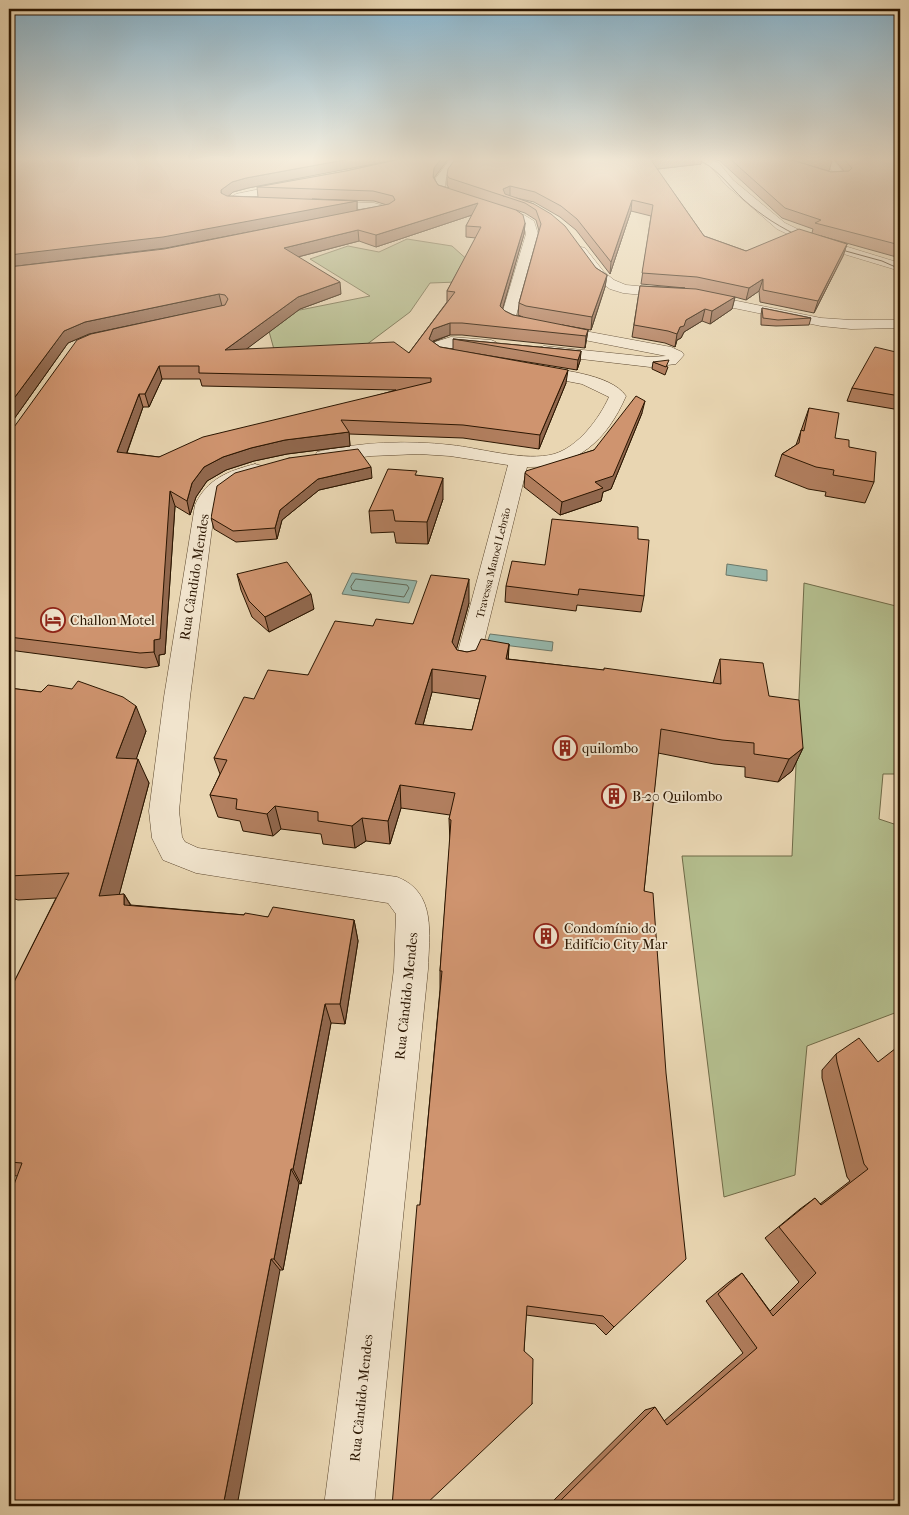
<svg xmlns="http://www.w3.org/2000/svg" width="909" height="1515" font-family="'IM FELL French Canon',serif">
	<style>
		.green { fill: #b4be8e; stroke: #6f6a47 }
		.water { fill: #97b9ae; stroke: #6b7768 }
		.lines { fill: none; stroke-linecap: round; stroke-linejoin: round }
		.shore { stroke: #606757; stroke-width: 1 }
		.minor-casing { stroke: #5a452c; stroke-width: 1 }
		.minor { fill: #f1e4cd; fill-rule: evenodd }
		.tram { stroke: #2a1500; stroke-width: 1 }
		.wall { fill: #b27f5f; stroke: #2a1500; fill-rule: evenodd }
		.shaded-wall { fill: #91684e; stroke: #2a1500 }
		.building { fill: #cf946f; stroke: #2a1500; fill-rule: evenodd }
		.labels { text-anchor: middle; stroke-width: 4; stroke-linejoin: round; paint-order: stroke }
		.far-street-label { font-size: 11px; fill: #2a1500; stroke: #f1e4cd }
		.street-label { font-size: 14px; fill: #2a1500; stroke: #f1e4cd }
		.poi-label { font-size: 14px; fill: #2a1500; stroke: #f1e4cd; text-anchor: start }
	</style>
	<rect width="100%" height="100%" fill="#e9d6b2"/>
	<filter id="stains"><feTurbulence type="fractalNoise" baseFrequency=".004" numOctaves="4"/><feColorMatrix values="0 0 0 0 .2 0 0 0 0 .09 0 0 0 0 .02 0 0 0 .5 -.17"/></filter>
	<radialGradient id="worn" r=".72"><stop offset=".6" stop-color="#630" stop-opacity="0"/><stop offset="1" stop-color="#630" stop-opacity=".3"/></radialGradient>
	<g class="green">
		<path d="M407,239L452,246L471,263L458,282L430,283L410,312L354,354L275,353L265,317L370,296L310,259L348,246L379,252Z"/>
		<path d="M804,583L900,607V774H883L879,819L900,826V1011L807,1046L795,1175L724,1197L682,856H792Z"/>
	</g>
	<g class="water">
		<path d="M727,564L767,570V581L726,575Z"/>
		<path d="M352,573L417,581L409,603L342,594Z"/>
		<path d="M490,634L553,642L552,651L487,643Z"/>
	</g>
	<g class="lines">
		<path class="shore" d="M356,579L407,585L409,588L404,597L352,590L351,587Z"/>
		<defs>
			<g id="minor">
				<path d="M451,158H461L446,178L445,186L448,190L524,215L534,221L538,234L516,316L525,320L671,347L682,352L684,355L676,364L650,367L538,354L536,351L538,348L544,346L650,357L666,356L523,328C514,326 506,325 501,317L526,234L524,225L516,219L440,194L435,186L436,178Z"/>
				<path d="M694,158H706L719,163L733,180L785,223L812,236L900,263V271L804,242L777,229L725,184L711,167Z"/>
				<path d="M822,158H832L847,177L846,179L833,181L807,174L806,172L811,169L835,175Z"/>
				<path d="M295,182L300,185L299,187L243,199L260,201L262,203L260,205H230L224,202L236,194Z"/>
				<path d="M319,201L374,203L392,208L394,210L392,212L364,219L358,216L360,214L375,210L315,206L313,204Z"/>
				<path d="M581,247L585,248L604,272L614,280L626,285L683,290L821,318L851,320H900V328L851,329L821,326L700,301L623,293L610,289L600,282L587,269L575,251Z"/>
				<path d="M451,337L491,340L496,342L499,345L496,348L491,350L447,348L451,351L475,356L477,359L475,362C463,365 439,361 431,351L435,342Z"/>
				<path d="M531,365C557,370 610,373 626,396C607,440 577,468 527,467L478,666L475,672L466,674L457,672L454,666L508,465L450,456L419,454L371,456L324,462L317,460L315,456L317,452C359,442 408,440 451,445C480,448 526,462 554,454C578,447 599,419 609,397L582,384L525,373L523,370L525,367Z"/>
				<path d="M255,464L262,466L265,470L262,474C242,479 224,485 215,505L190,697L179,811L182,837L185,842L198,848L397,877C437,892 429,935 428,969L374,1506H324L394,969L396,914L388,903L196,873L163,860L152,838L149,811L164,697L195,505C207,479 228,471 255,464Z"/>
			</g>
		</defs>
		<use href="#minor" class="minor-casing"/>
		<use href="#minor" class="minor"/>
		<g class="tram">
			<path d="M694,158C715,165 728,185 744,200C762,216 781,228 803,238"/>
			<path d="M831,247L882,261L900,269"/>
		</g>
	</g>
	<g class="wall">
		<path d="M9,158H449L434,178L438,185L449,188L447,185V175L701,164L657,169L704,236L746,251L812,233L813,229L782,218L720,161L710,158H829L832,161L829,171L801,163L831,172L844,171L833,158H900V258L821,236L847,244L843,256L814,313L760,302L759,291L746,300L735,297L732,309L710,324L702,321L684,332L681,338L677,340L675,347L665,343L632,337L640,286L685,288L641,284L651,216L631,211L610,274L576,230L560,217L534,202L516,198L534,204L596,268L607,275L605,287L591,330L562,325L588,330L585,348L462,335H450L433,342L440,347L453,349V339L581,351L580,361L577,370L460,351L566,383L539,449L463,438L349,434L350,446L287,454L254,461L226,470L207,481L196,497L190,515L175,506L165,654L159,655V666L146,668L9,650V434L135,324L89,334L68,343L9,426ZM402,158L346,171L257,187L258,197L228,196L233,192L248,188ZM312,199L374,201L387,205L357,210V201ZM516,210L525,213L536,220L539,231L519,303L518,315L523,317L513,315L505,311L502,308L524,234L525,223ZM472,215L466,226V237L476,238L447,291V302L409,353L246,349L300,309L341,294L298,257L359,241L376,247ZM162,379H200L202,386L396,390L159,457L127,453L143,407H149Z"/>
		<path d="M762,308L811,318L809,325L776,326L761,325V315Z"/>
		<path d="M900,353V410L847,401L852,388Z"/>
		<path d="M653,362L668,367L665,375L652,369Z"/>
		<path d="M809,408L835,438L849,447L874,482L865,503L825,496L826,492L808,489L775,476L782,454L796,445Z"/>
		<path d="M642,413L611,489L603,492L601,501L560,515L524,487L525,473L594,450Z"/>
		<path d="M289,458L372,478L319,490L282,520L277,539L236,542L214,529L211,518Z"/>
		<path d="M417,475L443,499L428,544L396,543L394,532L371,533L369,511Z"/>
		<path d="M638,539L644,596L641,612L577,605L576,611L505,602L506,586L545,565Z"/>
		<path d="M237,574L314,609L269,632L252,617L241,590Z"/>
		<path d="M469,603L456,650L467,652L509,644L508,659L713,683L720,659L769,696L803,748L792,771L778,782L745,777V767L714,764L658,753L644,891L614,1327L606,1335L595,1324L526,1315L524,1351L532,1404L420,1205L440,990V971L450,842L449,819L450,815L401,808L390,844L366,841L355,848L323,844L321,834L281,829L273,836L243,831L240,821L218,817L210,795L220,774L214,758L254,699L308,675L373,626L413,624ZM432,692L480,699L472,730L423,725Z"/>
		<path d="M9,688L41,692L146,731L136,759L149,783L119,895L124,894L131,905L268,917L354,920L358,941L345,1024L331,1023L301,1184L299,1183L283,1270H280L17,1176L9,1175V992L56,898L18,900L9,897Z"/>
		<path d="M836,1054L878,1062L900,1506H548L645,1410L655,1407L664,1421L743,1353L706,1301L729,1282L742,1273L770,1311L799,1282L765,1238L800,1209L815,1198L820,1204L850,1181L847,1177L822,1078V1070Z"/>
	</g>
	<g class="shaded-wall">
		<path d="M355,158H405L248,188L233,192L223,201L221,190L232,182L246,178Z"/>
		<path d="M442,158H449L434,178L433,177L434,168Z"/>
		<path d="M673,158H702L701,164L649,170L651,160Z"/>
		<path d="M510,186V196H503V189Z"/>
		<path d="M632,200L631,211L610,274L611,262Z"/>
		<path d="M357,201V211L166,248L9,267V255Z"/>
		<path d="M478,203V213L376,247V235Z"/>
		<path d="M525,223L524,234L500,318V306Z"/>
		<path d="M358,230L359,241L286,260L284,248Z"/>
		<path d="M847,244L843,256L814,313L818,301Z"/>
		<path d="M607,275L605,287L591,330L592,317Z"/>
		<path d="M763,279L759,291L746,300L749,288Z"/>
		<path d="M340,282L341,294L300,309L228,363L225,350L298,297Z"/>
		<path d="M219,294L222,306L89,334L68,343L9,426V405L64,331L85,322Z"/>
		<path d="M735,297L732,309L710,324L712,311Z"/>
		<path d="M705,309L702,321L684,332L681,338L677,340L675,347L677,334L680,327L686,320Z"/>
		<path d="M450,323V335L433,341L429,352V339L433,329Z"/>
		<path d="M588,330L585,348L586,336Z"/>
		<path d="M581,351L580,361L577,370L578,360Z"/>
		<path d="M159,366L162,379L149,407L145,394Z"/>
		<path d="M568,370L566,383L539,449L540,435Z"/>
		<path d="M139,394L143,407L122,466L117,452Z"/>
		<path d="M645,401L642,413L611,489L603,492L601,501L560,515L562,502L595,482Z"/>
		<path d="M349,432L350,446L287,454L254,461L226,470L207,481L196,497L190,515L187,501L192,483L204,467L223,457L251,448L285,440Z"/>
		<path d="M371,467L372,478L319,490L282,520L277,539L275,528L280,510L318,479Z"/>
		<path d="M443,478V499L428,544L427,522Z"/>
		<path d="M170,491L175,506L165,654L159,655V666L154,652V640Z"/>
		<path d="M469,579V603L452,666V642Z"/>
		<path d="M311,594L314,609L269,632L265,617Z"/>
		<path d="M509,644L508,667L506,659Z"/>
		<path d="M432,669V692L417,747L415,724Z"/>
		<path d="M136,706L146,731L128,783L116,758Z"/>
		<path d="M803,748L792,771L778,782L789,759Z"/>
		<path d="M138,759L149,783L113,918L99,896Z"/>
		<path d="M400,785L401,808L390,844L388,821Z"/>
		<path d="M275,806L281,829L273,836L267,814Z"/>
		<path d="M362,818L366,841L355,848L352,826Z"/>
		<path d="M124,894L137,917L124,905Z"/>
		<path d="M354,920L358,941L345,1024L340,1004Z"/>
		<path d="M325,1004L331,1023L301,1184L293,1169Z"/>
		<path d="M291,1169L299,1183L283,1270L274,1259Z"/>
		<path d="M271,1259L280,1270L237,1506H223Z"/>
	</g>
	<g class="building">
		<path d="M9,158H355L246,178L232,182L221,190V193L227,196L357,201L163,237L9,255Z"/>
		<path d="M405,158H442L434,168L433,177L438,185L516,210L523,215L525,223L500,306L505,311L513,315L588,330L586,336L462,323H450L433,329L429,339L440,347L568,370L540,435L463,425L341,420L349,432L285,440L251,448L223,457L204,467L192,483L187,501L170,491L160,639L154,640V652L140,653L9,637V434L77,340L91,334L225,305L228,299L225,295L219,294L85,322L64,331L9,405V267L164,249L389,204L395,200L393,196L373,191L257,187L346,171ZM478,203L466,226L481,227L447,291L455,292L409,353L394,342L225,350L298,297L340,282L284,248L358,230L376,235ZM159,366H199V373L431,378V382L203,437L159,457L117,452L139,394H145Z"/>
		<path d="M456,158H673L651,160L704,236L746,251L799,229L847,244L818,301L763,290V279L749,288L697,277L642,273L653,205L632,200L611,262L577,219L561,206L535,192L510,186L503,189L505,194L534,204L551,214L565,226L596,268L607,275L592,317L526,306L519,303L541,224L536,210L525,203L449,178L447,175L448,169Z"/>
		<path d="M729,158H785L831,172L849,171L852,168L843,158H900V245L815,223L821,220L785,208Z"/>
		<path d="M819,158H829L832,161Z"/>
		<path d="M640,286L696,289L735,297L712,311L705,309L686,320L684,326L680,327L677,334L668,331L634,325Z"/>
		<path d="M762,308L811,318L778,320L763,318Z"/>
		<path d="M453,339L581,351L578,360Z"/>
		<path d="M875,347L900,353V396L852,388Z"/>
		<path d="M669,360L666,367L653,362Z"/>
		<path d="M636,396L645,401L613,476L595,482L603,488L562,502L525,473L526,471L594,450Z"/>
		<path d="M809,408L839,413L835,438L849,440V447L876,452L874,482L833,475L834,470L816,467L782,454L799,443L801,430L804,431Z"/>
		<path d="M358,449L371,467L318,479L280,510L275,528L233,531L211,518L217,486L235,473L289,458Z"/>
		<path d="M388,469L417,471L415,475L443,478L427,522L395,521L393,510L369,511Z"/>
		<path d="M552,519L638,527V539L649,540L644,596L579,589L578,595L506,586L512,561L545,565Z"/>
		<path d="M287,562L311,594L265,617L249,601L237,574Z"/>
		<path d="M431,575L469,579L452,642L457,650L467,652L476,650L481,639L509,644L506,659L604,670V668L721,684L720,659L763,663L769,696L799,700L803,748L789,759L754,754V743L722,740L661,729L644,891L653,893L666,1073L686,1259L614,1327L603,1316L527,1306L524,1351L533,1359L532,1404L424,1506H392L417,1205H420L442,971H440L451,820L449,819L455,793L400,785L388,821L362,818L352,826L318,821V812L275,806L267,814L236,809L237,799L210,795L227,760L214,758L244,697L254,699L268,670L308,675L335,621L373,626L376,619L413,624ZM432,669L486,676L472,730L415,724Z"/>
		<path d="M78,681L123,697L136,706L116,758L138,759L99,896L124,894V905L244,915L245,913L268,917L273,907L354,920L340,1004H325L293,1169H291L274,1259H271L223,1506H9V1198L22,1163L9,1162V992L69,873L9,876V688L41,692L48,685L72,689Z"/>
		<path d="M859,1038L878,1062L900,1045V1506H555L655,1407L667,1425L757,1348L718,1294L742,1273L773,1316L816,1273L779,1227L815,1198L821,1205L868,1169L864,1164L837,1062L836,1054Z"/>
	</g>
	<linearGradient id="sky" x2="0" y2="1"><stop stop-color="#87b6d1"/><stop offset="0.43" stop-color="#f5eddc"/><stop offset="1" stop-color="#f5eddc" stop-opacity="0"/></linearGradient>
	<rect width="909" height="370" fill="url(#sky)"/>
	<defs>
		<symbol id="hotel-ring" viewBox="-11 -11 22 22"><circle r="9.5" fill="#f1e4cd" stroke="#8f2418" stroke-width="1.5"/><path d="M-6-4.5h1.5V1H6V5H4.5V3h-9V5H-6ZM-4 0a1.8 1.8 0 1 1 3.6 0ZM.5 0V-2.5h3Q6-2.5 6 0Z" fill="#8f2418"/></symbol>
		<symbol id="building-ring" viewBox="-11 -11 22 22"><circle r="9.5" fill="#f1e4cd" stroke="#8f2418" stroke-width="1.5"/><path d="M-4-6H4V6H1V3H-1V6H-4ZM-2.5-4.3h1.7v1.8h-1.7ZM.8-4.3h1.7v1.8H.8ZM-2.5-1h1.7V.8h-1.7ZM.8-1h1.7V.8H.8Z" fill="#8f2418"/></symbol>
	</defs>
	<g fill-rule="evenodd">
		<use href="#hotel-ring" x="39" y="606" width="28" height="28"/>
		<use href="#building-ring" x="551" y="734" width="28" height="28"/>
		<use href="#building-ring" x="600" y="782" width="28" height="28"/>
		<use href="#building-ring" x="532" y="922" width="28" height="28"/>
	</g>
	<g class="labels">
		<g class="far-street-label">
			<text transform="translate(493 563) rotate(-76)" y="4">Travessa Manoel Lebrão</text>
		</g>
		<g class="street-label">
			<text transform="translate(194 577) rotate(-81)" y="5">Rua Cândido Mendes</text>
			<text transform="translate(406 996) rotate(-84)" y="5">Rua Cândido Mendes</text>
			<text transform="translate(361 1398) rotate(-84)" y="5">Rua Cândido Mendes</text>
		</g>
		<g class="poi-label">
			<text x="70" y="625">Challon Motel</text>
			<text x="582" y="753">quilombo</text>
			<text x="632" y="801">B-20 Quilombo</text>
			<text x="564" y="933">Condomínio do<tspan x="564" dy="16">Edifício City Mar</tspan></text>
		</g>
	</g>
	<rect width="909" height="1515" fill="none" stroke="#e9d6b2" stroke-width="30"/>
	<rect x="10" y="10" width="889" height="1495" fill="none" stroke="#2a1500" stroke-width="2.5"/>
	<rect x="15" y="15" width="879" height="1485" fill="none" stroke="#2a1500"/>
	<rect width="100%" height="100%" filter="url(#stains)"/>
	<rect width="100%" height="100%" fill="url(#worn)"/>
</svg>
